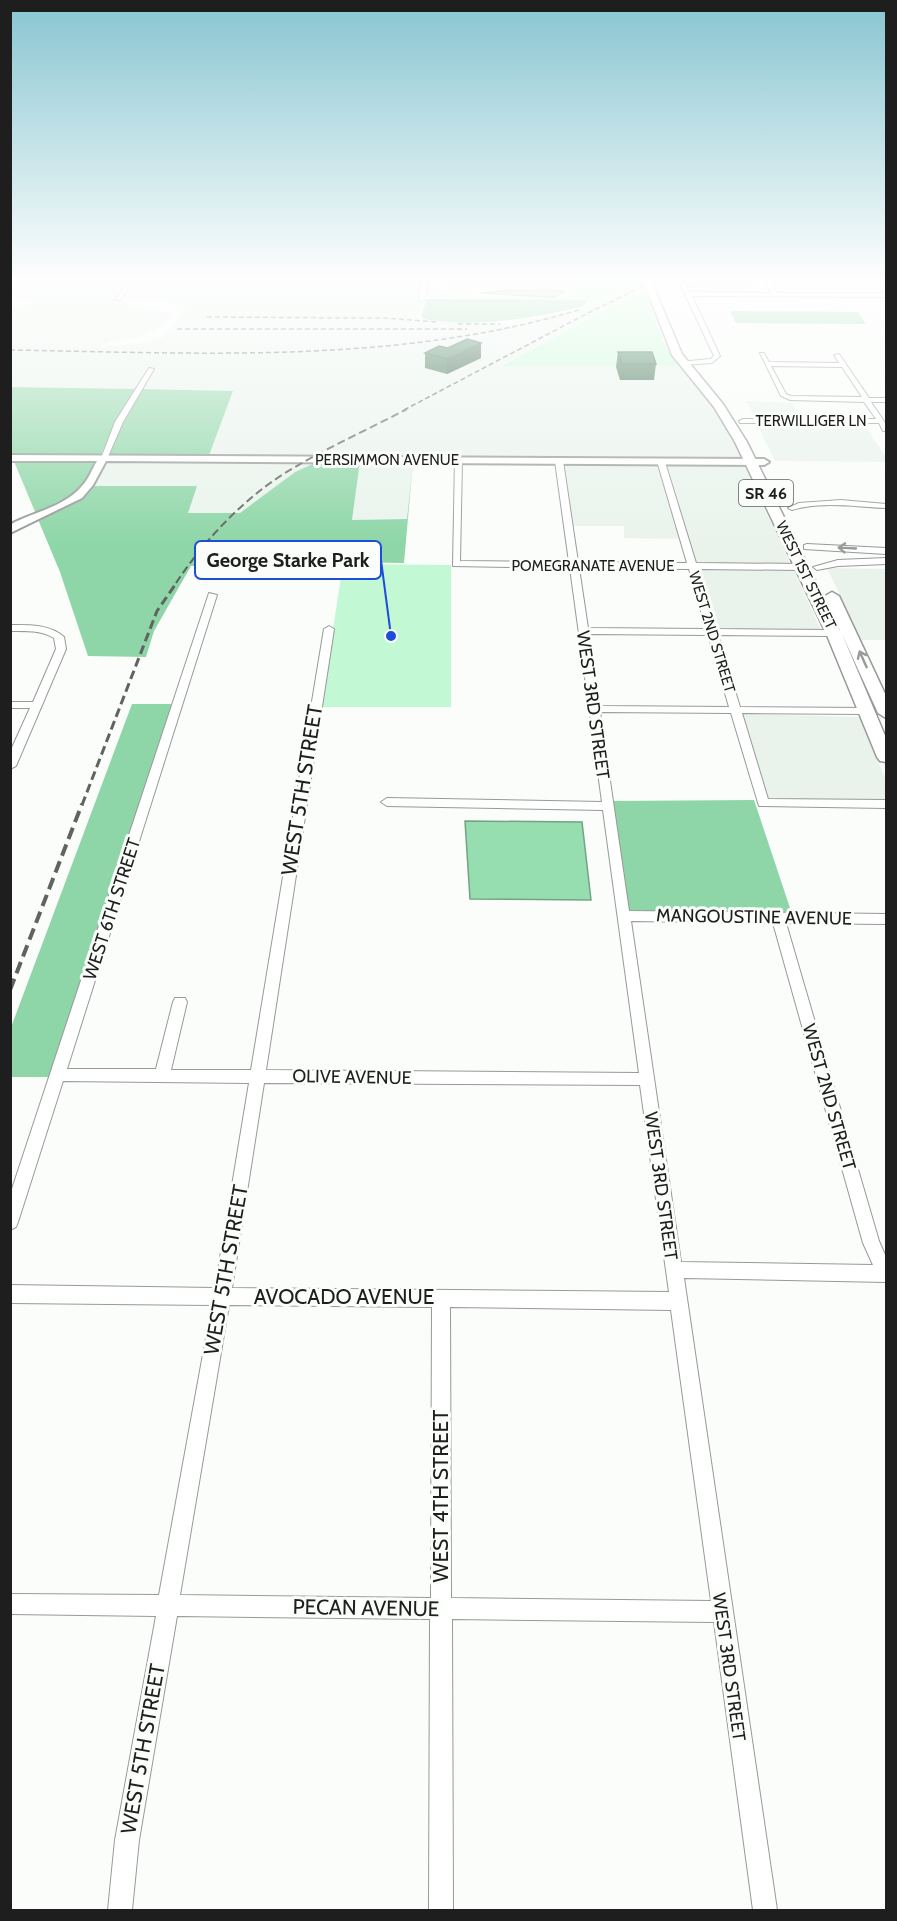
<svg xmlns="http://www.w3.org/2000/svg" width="897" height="1921" font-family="Cabin,sans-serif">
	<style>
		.built { fill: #e9f3ec; fill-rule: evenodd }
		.green { fill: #c2f8d3 }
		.forest { fill: #8ed6a7 }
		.water { fill: #96deaf; stroke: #72a483; stroke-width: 1.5 }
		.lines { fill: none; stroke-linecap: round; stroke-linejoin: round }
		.minor-casing { stroke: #979a98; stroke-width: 2 }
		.tertiary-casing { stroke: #979a98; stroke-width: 4 }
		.primary-casing { stroke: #979a98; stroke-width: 3 }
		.minor { fill: #fff; fill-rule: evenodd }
		.tertiary { fill: #fff; fill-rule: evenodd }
		.primary { fill: #fff; fill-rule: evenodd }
		.rail-far3 { stroke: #616361; stroke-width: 1.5; stroke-dasharray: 5 3; stroke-linecap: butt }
		.rail-far2 { stroke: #616361; stroke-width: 2; stroke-dasharray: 8 4; stroke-linecap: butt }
		.rail-far1 { stroke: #616361; stroke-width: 3; stroke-dasharray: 9 4.5; stroke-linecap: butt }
		.rail { stroke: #616361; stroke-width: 4; stroke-dasharray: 12 6; stroke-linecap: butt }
		.primary-bridge-casing { stroke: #979a98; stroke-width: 11; stroke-linecap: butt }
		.primary-bridge { stroke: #fff; stroke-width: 10 }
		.wall { fill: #1b5936 }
		.shaded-wall { fill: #16492c }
		.building { fill: #1f683f; stroke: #16492c; stroke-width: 1.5 }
		.oneway { stroke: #999a99 }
		.labels { text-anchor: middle; stroke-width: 6; stroke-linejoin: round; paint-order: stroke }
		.far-street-label { font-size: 15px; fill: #1d1e1d; stroke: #fafdfa }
		.shield { fill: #fafdfa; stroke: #5f615f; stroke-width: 1.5 }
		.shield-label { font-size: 16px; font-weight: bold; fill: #1d1e1d }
		.street-label { font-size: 18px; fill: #1d1e1d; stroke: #fafdfa }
		.near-street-label { font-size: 21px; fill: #1d1e1d; stroke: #fafdfa }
		.leader { fill: none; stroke: #1d4ed8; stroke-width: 2 }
		.callout-dot { fill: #1d4ed8; stroke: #fafdfa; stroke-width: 2 }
		.callout { fill: #fafdfa; stroke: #1d4ed8; stroke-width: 2 }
		.callout-label { font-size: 20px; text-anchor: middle; font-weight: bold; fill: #1d1e1d }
	</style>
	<rect width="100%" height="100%" fill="#fafdfa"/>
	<g class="built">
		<path d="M11,275H132L115,299L121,300L138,275H422L419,300L424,301L418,316L421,319L476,325L511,323L563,313L586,306L642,280L645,289L502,365L681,366L723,416L743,460L208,458L232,391L142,389L154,368H148L135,389L11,387V309L38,300L11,299ZM127,301H163L186,307L164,337L146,343L96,347L113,341L135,338L163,326L171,314L129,304Z"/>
		<path d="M428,275H572L577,294L562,298L567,295L566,291L563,290H447L444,288V285L438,283L436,288L439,292L499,298H426Z"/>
		<path d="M683,275H747L758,293L692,294Z"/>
		<path d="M746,401L792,403L800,418L865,419H755Z"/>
		<path d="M756,422H867L865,425L886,458V462L775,461Z"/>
		<path d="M106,460L319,461L295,472L240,513H187L197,486L93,487Z"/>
		<path d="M360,461L413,462L407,519L352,520Z"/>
		<path d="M563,462L658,463L679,539L624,538V526H572Z"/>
		<path d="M666,463H744L791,565L695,564Z"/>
		<path d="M697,568L793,569L821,630L716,629Z"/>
		<path d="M827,568L886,569V640H861Z"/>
		<path d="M742,714L859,717L886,780V801L768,799Z"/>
	</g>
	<g class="green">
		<path d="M572,275H619L627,279L642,280L587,304L590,300L426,299L562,298L577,294Z"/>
		<path d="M645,289L666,348L681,366H501Z"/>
		<path d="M343,564L451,565V707H321Z"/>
	</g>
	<g class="forest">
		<path d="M427,299L588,300L584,306C530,319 479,328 424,319L421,316Z"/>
		<path d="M730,311L858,312L866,324L736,323Z"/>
		<path d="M10,387L135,389L116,422L100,457L12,456Z"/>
		<path d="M142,389L233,391L208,458L107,457L123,422Z"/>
		<path d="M13,459L98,460C78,494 72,499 36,514Z"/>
		<path d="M319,461H360L352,520L407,519L413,462L404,563L342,562L339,564L338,570L191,566L154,631L146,657L88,656L60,572L37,517L78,499L103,466L93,486H197L188,513H240L295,472Z"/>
		<path d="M132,704H172L50,1077H11L10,1030Z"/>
		<path d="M754,800L792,914L628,912L612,801Z"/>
	</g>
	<g class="water">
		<path d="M508,290L562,291L564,292L554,297H546L481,293Z"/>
		<path d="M465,821L582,822L591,900L470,899Z"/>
	</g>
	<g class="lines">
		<defs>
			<g id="minor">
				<path d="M132,275H138L120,300H116Z"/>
				<path d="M422,275H428L425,300L422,302L419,300Z"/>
				<path d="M676,275H682L690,292L771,293L763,275H769L777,293H886V297L692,296L720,356L712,363L682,365L680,362L710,359L714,356Z"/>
				<path d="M760,353H764L769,362L839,363L834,355L839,354L869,398H886V402H871L886,424V431H883L879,423H740L739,421L743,419H876L864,402L790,400L781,396ZM771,366L842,367L862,397L791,396L786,394Z"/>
				<path d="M149,368L154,369L123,422L107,459L100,461L115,422Z"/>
				<path d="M455,458L462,460L460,561L569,562L555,461L559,459L563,461L578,562L687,563L657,461L664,459L696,563L802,564L806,567L802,570L698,569L716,629L834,630L839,633L834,636L718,635L740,707L867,708L872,711L867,714L742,713L768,799L886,800V808L759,806L731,713L600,712L629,911L886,914V924L786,923L879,1241L886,1257V1282L684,1278L777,1910H753L714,1622L452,1619L453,1910H429L430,1619L177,1616L139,1840L132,1910H108L115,1840L156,1616L10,1614V1594L159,1595L212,1305L10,1303V1285L215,1288L249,1083L63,1081L18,1222L16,1227L10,1230V1195L209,593L217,595L67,1069H156L173,1002L175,998H185L187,1002L171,1070H251L324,629L329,626L334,629L266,1070L639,1073L603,810L387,806L381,802L387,798L602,802L570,568L453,566ZM579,568L689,569L706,629L588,628ZM588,634L708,635L729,707L599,706ZM631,921L773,923L863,1243L873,1265L681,1262ZM264,1083L640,1085L669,1292L232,1288ZM229,1305L432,1307L431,1598L180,1595ZM450,1307L671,1310L711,1601L451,1598Z"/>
				<path d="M841,500L886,504V508C855,507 823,501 792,510L788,508L799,503Z"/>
				<path d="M807,544L886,548V554L804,549V545Z"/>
				<path d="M886,558V564L838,566L817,570L813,567L838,560Z"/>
				<path d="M10,625C28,625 50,624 64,637L66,649L16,766L10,769V752L30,708H10V702H33L56,649L54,638C41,630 26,631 10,631Z"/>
			</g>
			<path id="tertiary" d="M10,455L764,459L769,462L764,465L106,461L93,485L82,498L10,533V525L15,522C38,511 65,506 82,486C89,479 92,469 97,461H10Z"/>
			<path id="primary" d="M651,287L655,290L682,354L723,404L747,442L841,633L825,596L832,592L839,596L886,696V718L878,713L842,634L886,738V762L880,761L877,757L826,633L735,442L714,407L672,355L647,290Z"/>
		</defs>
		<use href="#minor" class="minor-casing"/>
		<use href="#tertiary" class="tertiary-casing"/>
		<use href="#primary" class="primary-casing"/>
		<use href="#minor" class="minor"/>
		<use href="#tertiary" class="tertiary"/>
		<use href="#primary" class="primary"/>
		<g class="rail-far3">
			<path d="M207,317L385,318L437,322"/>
			<path d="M458,324H500"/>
			<path d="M177,329H467"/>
			<path d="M10,350C201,353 397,365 582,309"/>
			<path d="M404,410L588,313L666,275"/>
		</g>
		<path class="rail-far2" d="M176,583C204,541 241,501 285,473C324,449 367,430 407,409"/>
		<path class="rail-far1" d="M82,805L157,611L177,582"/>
		<path class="rail" d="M10,990L82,804"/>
		<defs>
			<path id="primary-bridge" d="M646,275L651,290"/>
		</defs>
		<use href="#primary-bridge" class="primary-bridge-casing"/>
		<use href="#primary-bridge" class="primary-bridge"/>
	</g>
	<g class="wall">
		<path d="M618,352L656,364L654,380H620L616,367Z"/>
		<path d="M425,353L481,358L447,374L425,368Z"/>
	</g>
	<path class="shaded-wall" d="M481,343V358L447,374V359Z"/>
	<g class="building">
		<path d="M467,339L481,343L447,359L425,353L439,346L448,348Z"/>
		<path d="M618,352H652L656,364H622Z"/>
	</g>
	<defs><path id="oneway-shaft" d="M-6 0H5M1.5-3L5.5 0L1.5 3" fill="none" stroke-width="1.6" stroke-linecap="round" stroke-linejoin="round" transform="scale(1.5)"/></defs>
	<g class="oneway">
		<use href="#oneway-shaft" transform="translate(847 548) rotate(-177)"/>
		<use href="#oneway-shaft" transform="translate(863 659) rotate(-114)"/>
	</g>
	<linearGradient id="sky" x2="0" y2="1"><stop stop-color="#87c5d1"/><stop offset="0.51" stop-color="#fdfefd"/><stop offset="1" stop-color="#fdfefd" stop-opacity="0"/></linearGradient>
	<rect width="897" height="544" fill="url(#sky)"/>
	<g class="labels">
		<g class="far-street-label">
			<text x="811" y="426">TERWILLIGER LN</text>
			<text x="387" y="465">PERSIMMON AVENUE</text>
			<text x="593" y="571">POMEGRANATE AVENUE</text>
			<text transform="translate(806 575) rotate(64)" y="5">WEST 1ST STREET</text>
			<text transform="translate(712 632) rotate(73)" y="5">WEST 2ND STREET</text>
		</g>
		<rect class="shield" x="739" y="480" width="54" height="26" rx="4.5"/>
		<g class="shield-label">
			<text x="766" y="499">SR 46</text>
		</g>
		<g class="street-label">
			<text transform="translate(593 705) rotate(82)" y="6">WEST 3RD STREET</text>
			<text transform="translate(112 909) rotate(-72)" y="6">WEST 6TH STREET</text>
			<text transform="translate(754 917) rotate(1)" y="6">MANGOUSTINE AVENUE</text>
			<text transform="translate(352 1077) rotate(1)" y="6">OLIVE AVENUE</text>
			<text transform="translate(829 1097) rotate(74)" y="6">WEST 2ND STREET</text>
			<text transform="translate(661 1186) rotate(82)" y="6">WEST 3RD STREET</text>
			<text transform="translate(729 1667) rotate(82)" y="6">WEST 3RD STREET</text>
		</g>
		<g class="near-street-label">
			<text transform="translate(302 790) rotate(-81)" y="7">WEST 5TH STREET</text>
			<text transform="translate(226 1270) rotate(-80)" y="7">WEST 5TH STREET</text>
			<text x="344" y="1304">AVOCADO AVENUE</text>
			<text transform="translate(441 1496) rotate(-90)" y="7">WEST 4TH STREET</text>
			<text transform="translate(366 1608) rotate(1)" y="7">PECAN AVENUE</text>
			<text transform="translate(143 1749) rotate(-80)" y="7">WEST 5TH STREET</text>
		</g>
	</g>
	<path class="leader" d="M391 636L381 560"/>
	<circle class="callout-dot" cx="391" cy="636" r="6"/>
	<rect class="callout" x="195" y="541" width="186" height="38" rx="6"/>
	<g class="callout-label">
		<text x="288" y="567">George Starke Park</text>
	</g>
	<rect width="897" height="1921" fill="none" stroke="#1d1e1d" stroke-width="24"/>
</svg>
